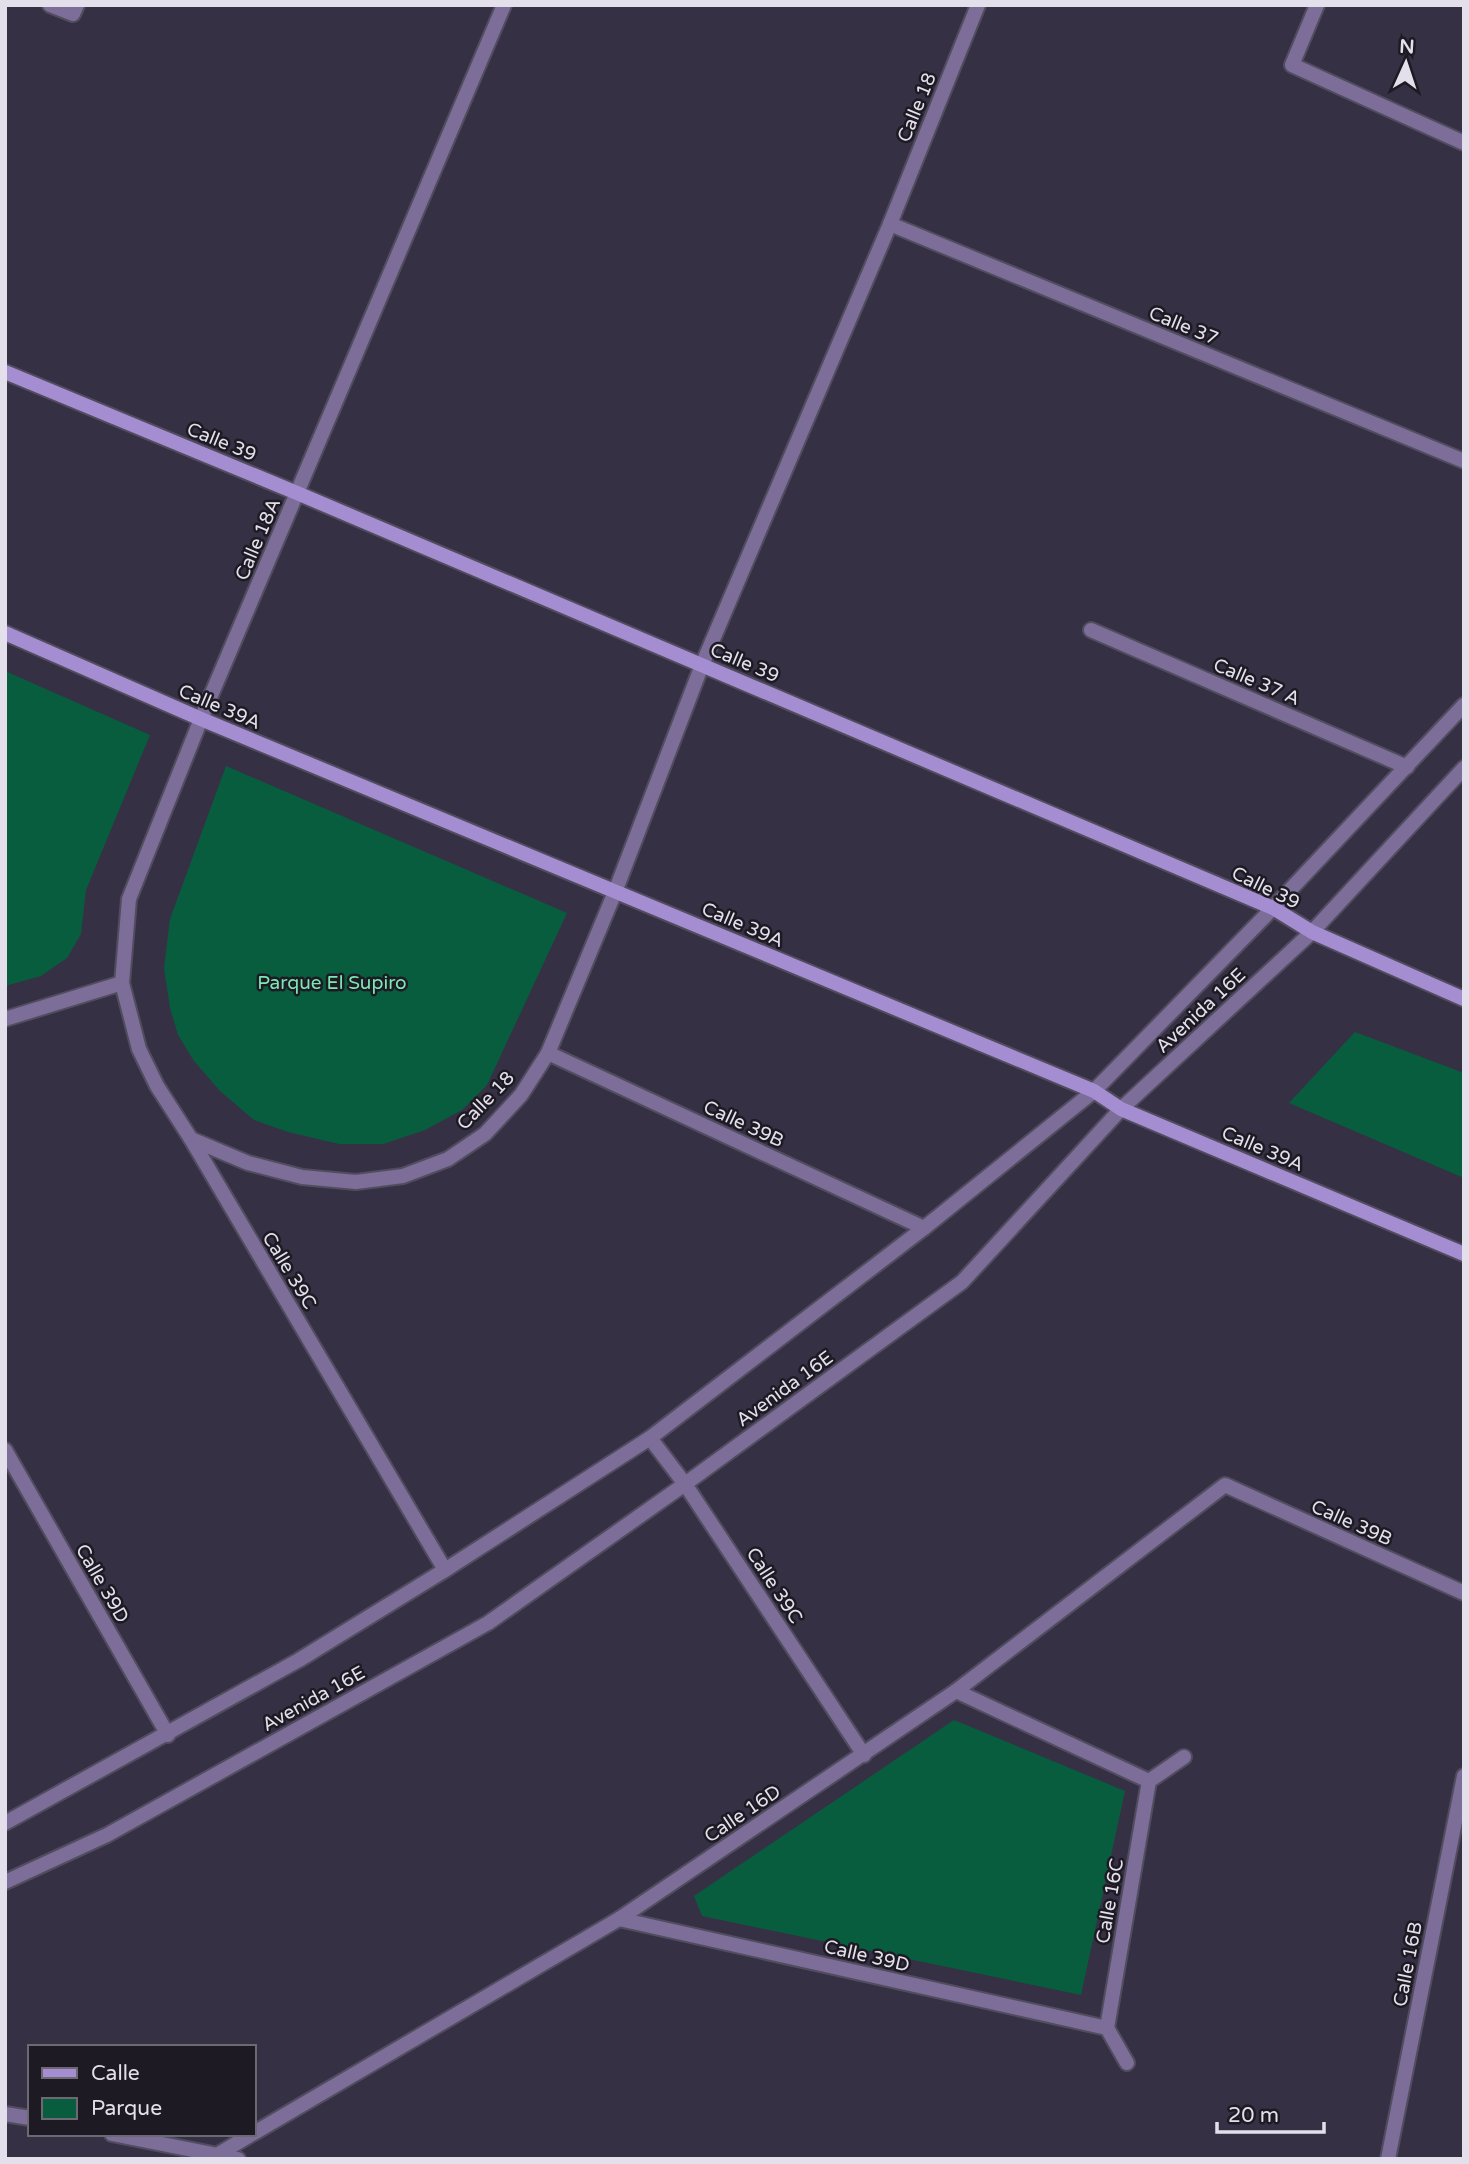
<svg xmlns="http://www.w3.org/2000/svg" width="1469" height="2164" font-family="'Varela Round',sans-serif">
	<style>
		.green { fill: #085d3f }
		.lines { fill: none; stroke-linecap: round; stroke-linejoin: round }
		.minor-casing { stroke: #524c5f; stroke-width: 18 }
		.secondary-casing { stroke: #524c5f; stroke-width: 18 }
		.minor { stroke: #7c6d99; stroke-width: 14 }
		.secondary { stroke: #a58dd2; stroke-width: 14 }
		.labels { text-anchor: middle; stroke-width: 5; stroke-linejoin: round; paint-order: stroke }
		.street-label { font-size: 19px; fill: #e3e0ec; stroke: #1d1a23 }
		.park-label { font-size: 19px; fill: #7ce7b5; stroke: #1d1a23 }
	</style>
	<rect width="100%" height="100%" fill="#363044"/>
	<g class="green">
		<path d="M5,671L150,735L86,890L81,934L67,958L41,976L5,986Z"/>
		<path d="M226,766L567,913L487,1085L462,1110L425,1130L383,1144H339L288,1132L254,1120L220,1091L194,1061L178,1035L170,1008L164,968L170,919Z"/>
		<path d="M1355,1032L1464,1073V1178L1289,1103Z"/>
		<path d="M954,1720L1125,1791L1081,1995L702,1916L694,1896Z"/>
	</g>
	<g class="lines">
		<defs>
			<g id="minor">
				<path d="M50,5L73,14L77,5"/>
				<path d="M1317,5L1292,65L1464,143"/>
				<path d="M890,224L1464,461"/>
				<path d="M1091,630L1407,767"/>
				<path d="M5,1019L122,983"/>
				<path d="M548,1053L924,1228"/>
				<path d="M191,1139L248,1163L302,1177L356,1182L403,1176L448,1159L485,1134L521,1095L548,1053L615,892L702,665L890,224L978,5"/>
				<path d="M650,1438L685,1484L864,1755"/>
				<path d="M5,1450L168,1735"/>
				<path d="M445,1570L191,1139L157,1086L139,1049L122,983L129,899L201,719L504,5"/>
				<path d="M956,1691L1149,1781"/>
				<path d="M1149,1781L1184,1757"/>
				<path d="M5,1823L299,1660L445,1570L650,1438L924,1228L1094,1091L1273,908L1464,705"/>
				<path d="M5,1882L107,1835L488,1623L685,1484L962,1282L1121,1109L1312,932L1464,768"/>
				<path d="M619,1919L1107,2028"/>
				<path d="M1107,2028L1149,1781"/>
				<path d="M1107,2028L1127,2063"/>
				<path d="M5,2114L30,2118"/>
				<path d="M254,2133L619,1919L956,1691L1225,1485L1464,1593"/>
				<path d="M112,2134L238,2159"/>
				<path d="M217,2155L252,2134"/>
				<path d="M1388,2159L1464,1776"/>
			</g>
			<g id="secondary">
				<path d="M5,372L297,493L1273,908L1312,932L1464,999"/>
				<path d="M5,633L201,719L1094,1091L1121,1109L1464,1254"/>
			</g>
		</defs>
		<use href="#minor" class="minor-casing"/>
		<use href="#secondary" class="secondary-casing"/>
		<use href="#minor" class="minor"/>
		<use href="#secondary" class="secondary"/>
	</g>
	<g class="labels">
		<g class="street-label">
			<text transform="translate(916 107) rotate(-68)" y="7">Calle 18</text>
			<text transform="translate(1184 325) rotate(22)" y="7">Calle 37</text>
			<text transform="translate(222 441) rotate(22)" y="7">Calle 39</text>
			<text transform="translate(257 539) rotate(-67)" y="7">Calle 18A</text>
			<text transform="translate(745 662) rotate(23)" y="7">Calle 39</text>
			<text transform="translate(1257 681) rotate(23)" y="7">Calle 37 A</text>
			<text transform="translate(220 706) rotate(23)" y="7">Calle 39A</text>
			<text transform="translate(1266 887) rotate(26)" y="7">Calle 39</text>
			<text transform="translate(743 924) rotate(23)" y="7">Calle 39A</text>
			<text transform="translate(1200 1010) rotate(-43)" y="7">Avenida 16E</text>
			<text transform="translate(485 1100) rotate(-46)" y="7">Calle 18</text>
			<text transform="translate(744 1123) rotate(25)" y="7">Calle 39B</text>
			<text transform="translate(1263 1148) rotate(23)" y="7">Calle 39A</text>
			<text transform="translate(290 1270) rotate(59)" y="7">Calle 39C</text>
			<text transform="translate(784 1388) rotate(-36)" y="7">Avenida 16E</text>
			<text transform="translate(1352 1522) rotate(24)" y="7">Calle 39B</text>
			<text transform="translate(103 1583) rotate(60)" y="7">Calle 39D</text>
			<text transform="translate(775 1585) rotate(57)" y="7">Calle 39C</text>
			<text transform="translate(313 1698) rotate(-29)" y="7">Avenida 16E</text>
			<text transform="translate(742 1813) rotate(-34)" y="7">Calle 16D</text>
			<text transform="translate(1109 1901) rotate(-80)" y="7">Calle 16C</text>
			<text transform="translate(867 1955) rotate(13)" y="7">Calle 39D</text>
			<text transform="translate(1407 1964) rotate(-79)" y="7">Calle 16B</text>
		</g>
		<g class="park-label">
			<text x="332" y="989">Parque El Supiro</text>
		</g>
	</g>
	<rect width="1469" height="2164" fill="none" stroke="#e3e0ec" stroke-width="14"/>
	<rect x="28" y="2045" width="228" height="91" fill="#1d1a23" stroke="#6c6973" stroke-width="2"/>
	<rect x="42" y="2068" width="35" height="10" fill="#a58dd2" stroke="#6c6973" stroke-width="2"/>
	<text x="91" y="2080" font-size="21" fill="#e3e0ec">Calle</text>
	<rect x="42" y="2098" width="35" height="21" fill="#085d3f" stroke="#6c6973" stroke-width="2"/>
	<text x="91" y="2115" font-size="21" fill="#e3e0ec">Parque</text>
	<g transform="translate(1406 63) rotate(3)" stroke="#1d1a23" stroke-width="5" paint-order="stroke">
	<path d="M0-5L12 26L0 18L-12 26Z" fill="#e3e0ec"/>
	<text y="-10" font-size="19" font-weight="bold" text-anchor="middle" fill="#e3e0ec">N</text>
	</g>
	<path d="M1217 2122v10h107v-10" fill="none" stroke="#e3e0ec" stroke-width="3.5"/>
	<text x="1228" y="2122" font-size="21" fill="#e3e0ec" stroke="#1d1a23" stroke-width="5" paint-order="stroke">20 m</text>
</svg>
